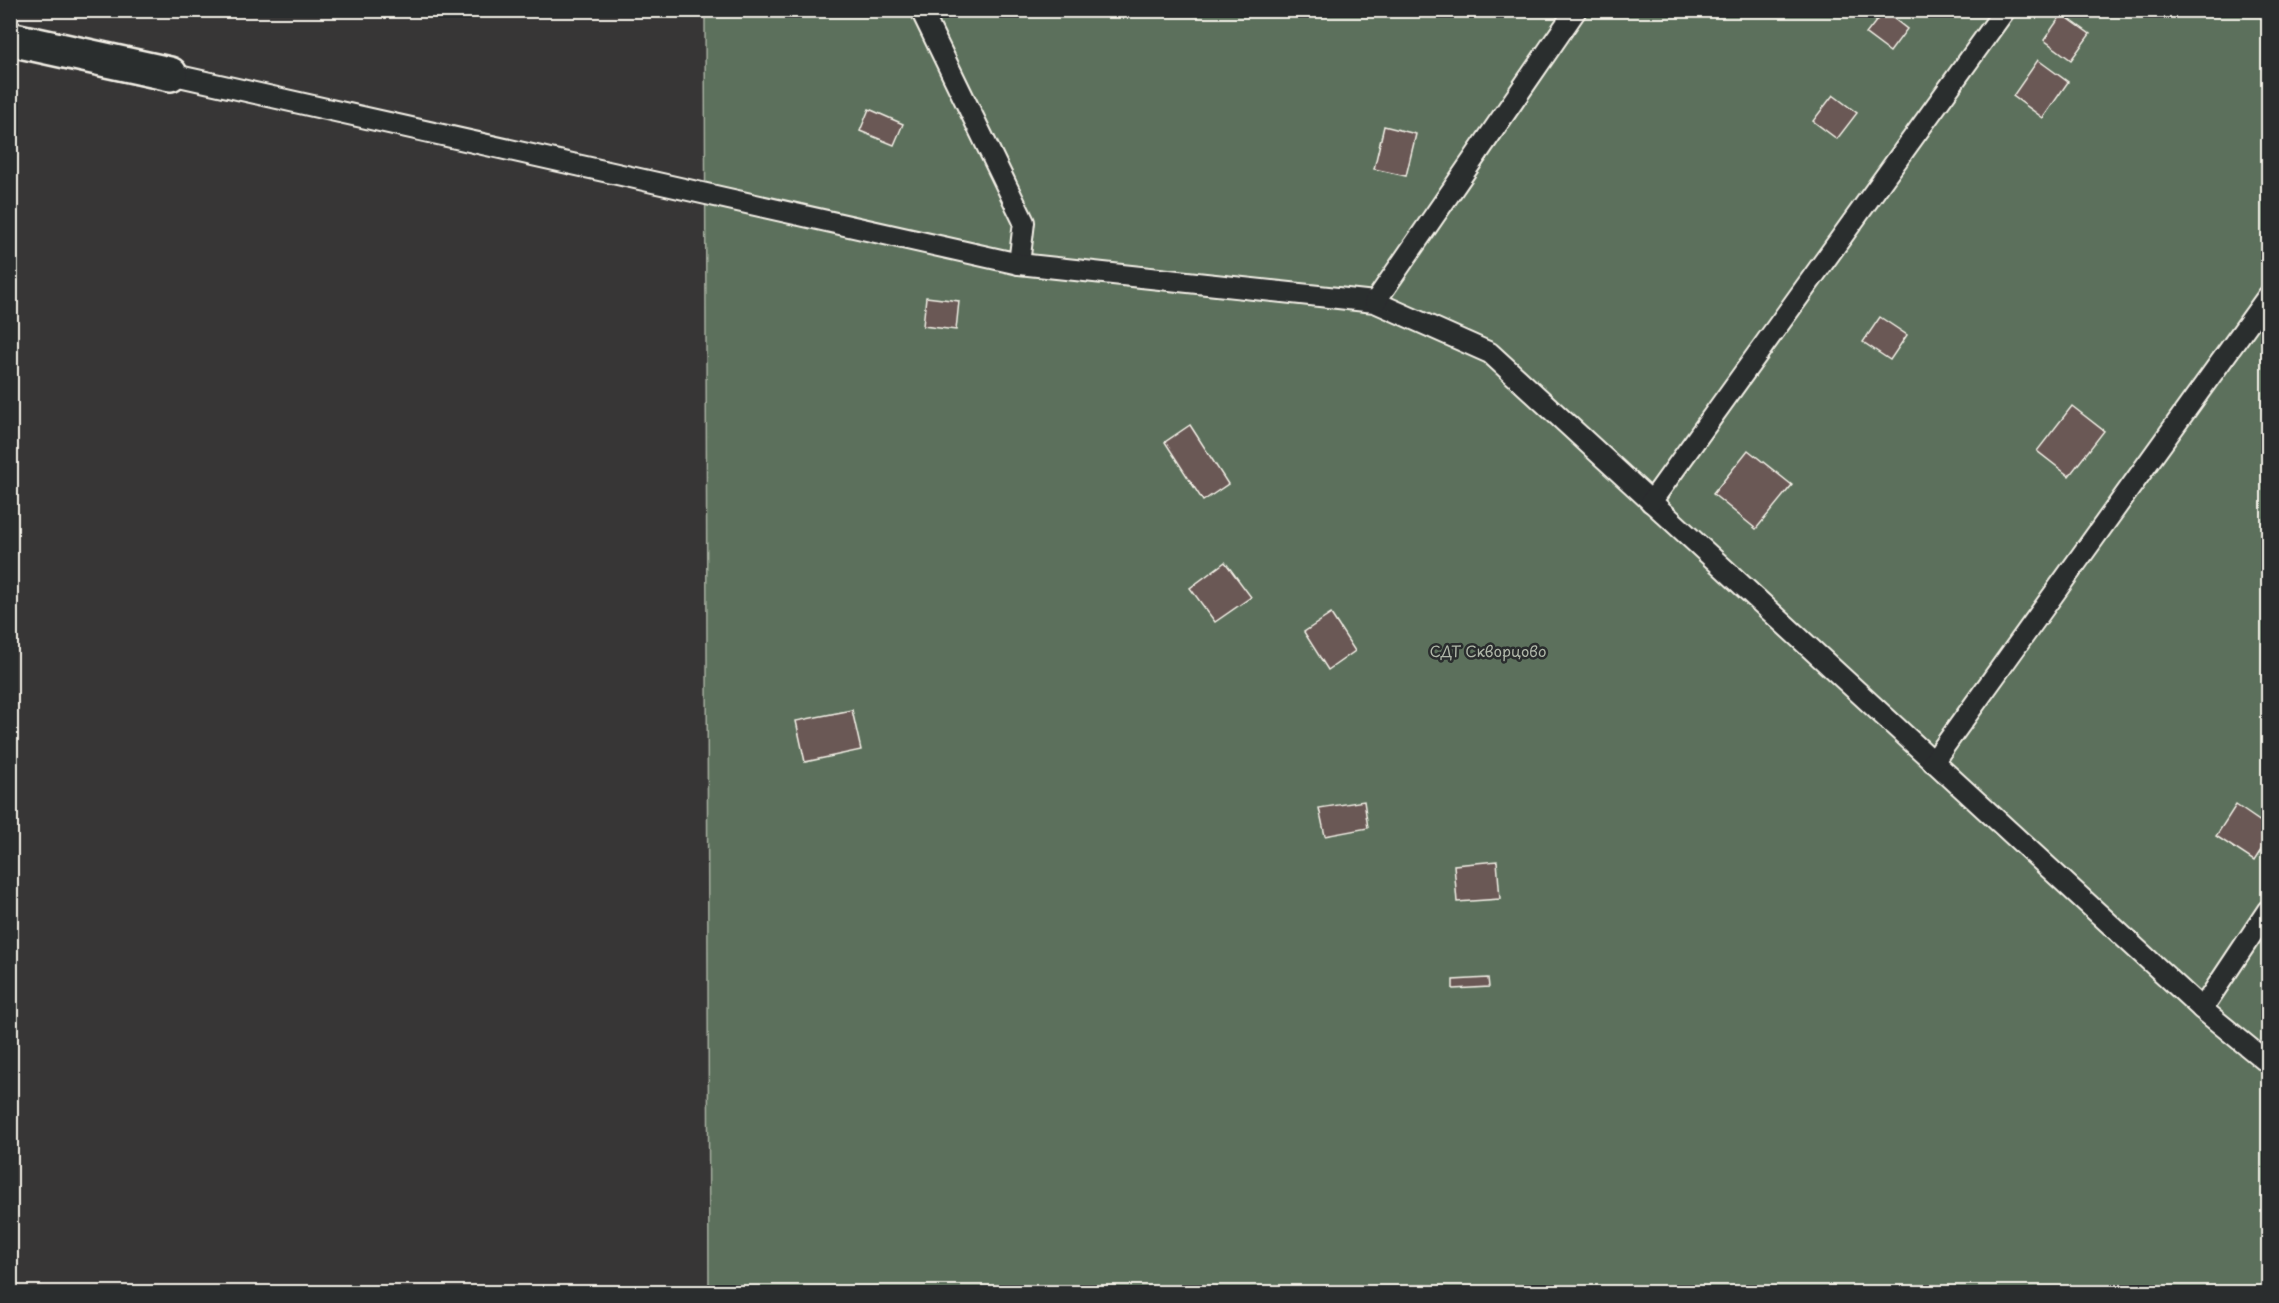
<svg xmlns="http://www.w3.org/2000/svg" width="2279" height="1303" font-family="'Playpen Sans',sans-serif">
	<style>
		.green { fill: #5c705b; stroke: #a8b0a2; stroke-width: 1.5 }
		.building { fill: #6a5855; stroke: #f4f1e8; stroke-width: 1.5 }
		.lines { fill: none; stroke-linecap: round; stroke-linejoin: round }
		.lane-casing { stroke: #f4f1e8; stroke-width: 24 }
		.street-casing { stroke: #f4f1e8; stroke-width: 38 }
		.lane { stroke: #2a2d2e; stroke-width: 20 }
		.street { stroke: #2a2d2e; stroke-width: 33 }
		.labels { text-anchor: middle; stroke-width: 5; stroke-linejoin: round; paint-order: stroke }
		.park-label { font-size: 15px; fill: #b0b7a9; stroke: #2a2d2e }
	</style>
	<rect width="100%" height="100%" fill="#373636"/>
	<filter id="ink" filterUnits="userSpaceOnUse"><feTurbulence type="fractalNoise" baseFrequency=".0167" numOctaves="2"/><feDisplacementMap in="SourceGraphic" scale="12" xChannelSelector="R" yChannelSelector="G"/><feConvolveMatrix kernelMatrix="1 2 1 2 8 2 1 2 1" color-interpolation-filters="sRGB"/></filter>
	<g filter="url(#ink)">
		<path class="green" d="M705,11H2268V1292H709Z"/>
		<g class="building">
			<path d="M1884,11L1907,29L1890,52L1866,34Z"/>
			<path d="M2062,14L2090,34L2071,60L2044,40Z"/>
			<path d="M2038,60L2068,82L2043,118L2013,96Z"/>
			<path d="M1833,95L1857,113L1837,139L1813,121Z"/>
			<path d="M869,109L903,124L894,145L860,131Z"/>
			<path d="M1384,126L1416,134L1406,176L1374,169Z"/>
			<path d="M926,297L959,301L956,330L923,326Z"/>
			<path d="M1880,317L1907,335L1890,360L1863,342Z"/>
			<path d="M2072,406L2104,431L2069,476L2037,451Z"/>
			<path d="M1190,425L1228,484L1203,501L1165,442Z"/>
			<path d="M1748,450L1792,485L1756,529L1713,494Z"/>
			<path d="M1225,562L1251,597L1215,622L1190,588Z"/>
			<path d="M1331,614L1355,651L1328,670L1304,632Z"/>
			<path d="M852,710L861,750L805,762L796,721Z"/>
			<path d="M1364,801L1368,828L1325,836L1319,808Z"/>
			<path d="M2236,805L2268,827V839L2254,861L2216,836Z"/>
			<path d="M1497,861L1500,899L1457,902L1454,865Z"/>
			<path d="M1488,978L1489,987L1453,989V980Z"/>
		</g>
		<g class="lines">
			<defs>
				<g id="lane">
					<path d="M921,10L1024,222L1019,264"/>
					<path d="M170,74L1019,264L1375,302L1490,353L2202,1009L2268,1063"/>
					<path d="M1375,302L1576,10"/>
					<path d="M1651,502L2005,10"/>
					<path d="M1933,762L2268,296"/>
					<path d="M2202,1009L2268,910"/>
				</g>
				<path id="street" d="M10,39L170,74"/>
			</defs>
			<use href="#lane" class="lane-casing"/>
			<use href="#street" class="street-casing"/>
			<use href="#lane" class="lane"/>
			<use href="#street" class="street"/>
		</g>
	</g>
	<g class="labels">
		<g class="park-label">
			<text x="1488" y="657">СДТ Скворцово</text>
		</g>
	</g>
	<rect width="2279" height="1303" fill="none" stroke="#2a2d2e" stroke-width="36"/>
	<rect x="18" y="18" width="2243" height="1267" fill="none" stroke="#f4f1e8" stroke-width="2" filter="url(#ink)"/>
</svg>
